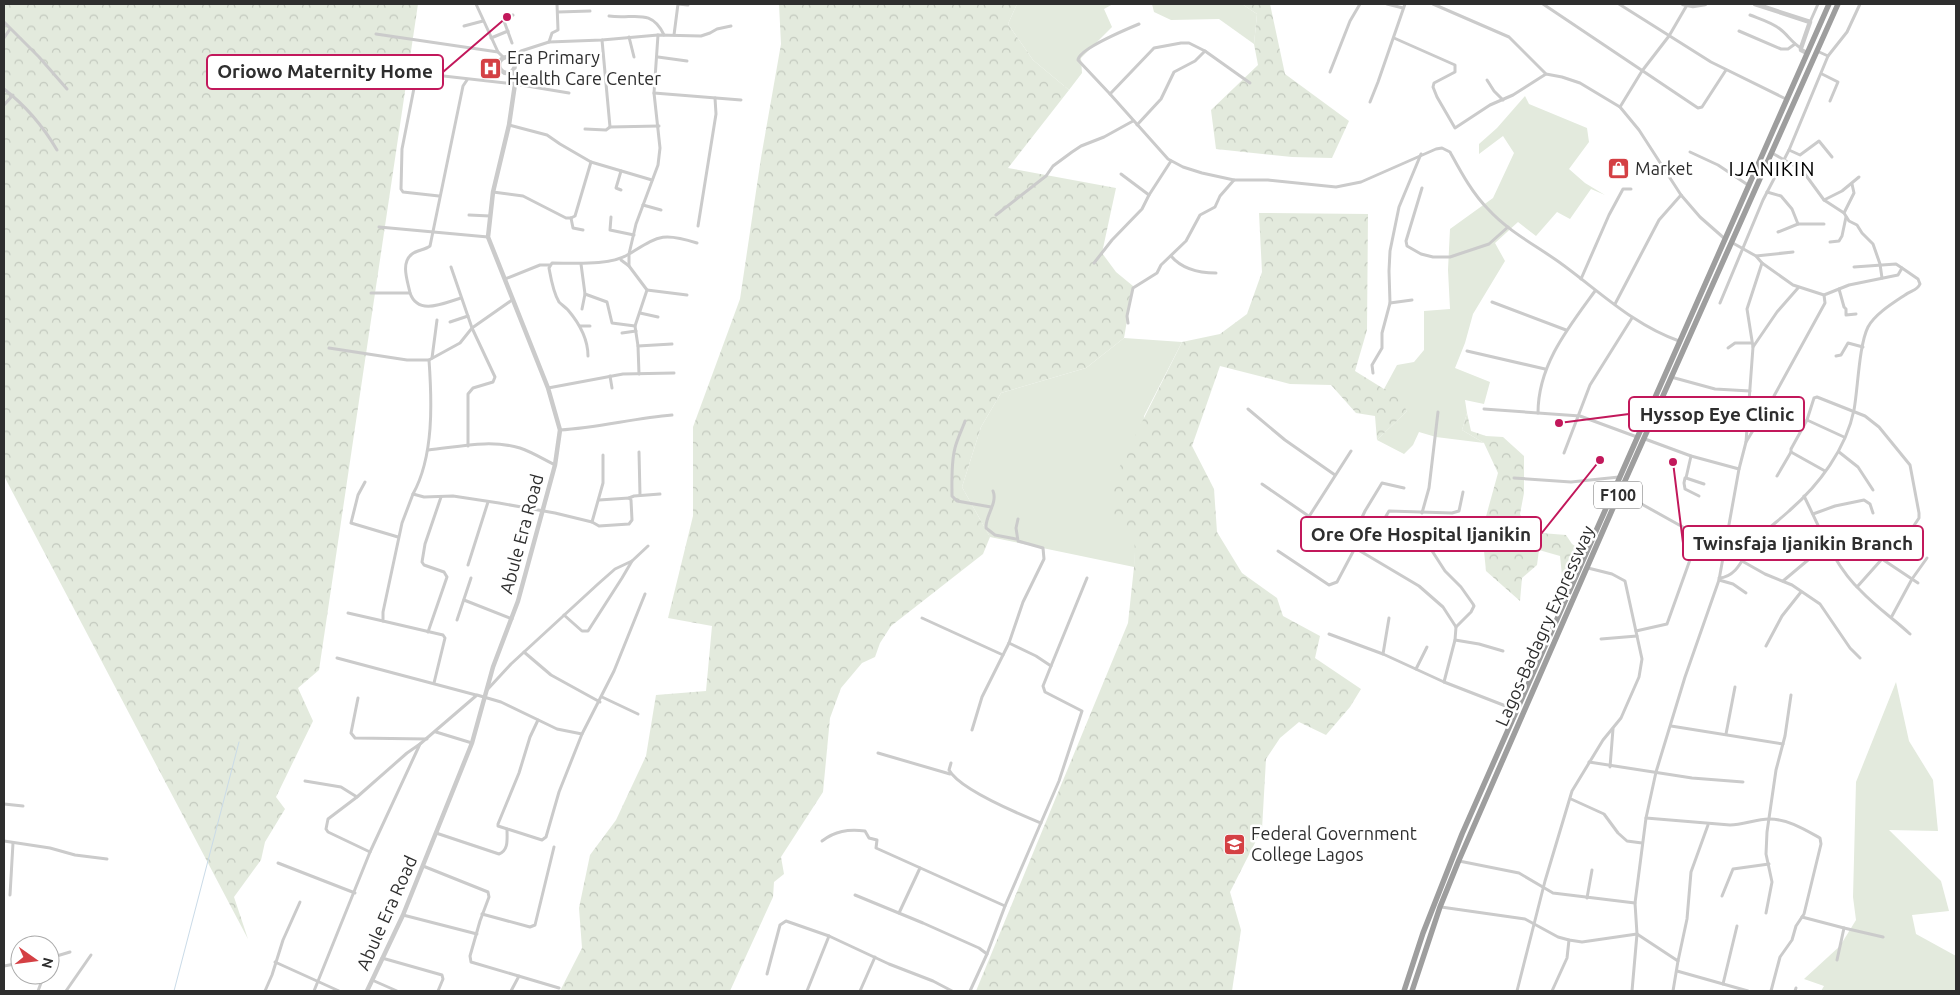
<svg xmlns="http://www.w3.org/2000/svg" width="1960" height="995" font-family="Ubuntu,sans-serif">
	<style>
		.grass { fill: #e3eadd }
		.forest { fill: url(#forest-crowns) }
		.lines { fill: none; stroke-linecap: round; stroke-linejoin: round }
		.stream { stroke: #cadbe8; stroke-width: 1 }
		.minor { stroke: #cbcbcb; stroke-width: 3 }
		.tertiary { stroke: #cbcbcb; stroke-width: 4.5 }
		.trunk { stroke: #9e9e9e; stroke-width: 5.5 }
		.labels { text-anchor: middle; stroke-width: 5; stroke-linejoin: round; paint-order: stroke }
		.shield { fill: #fff; stroke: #6d6d6d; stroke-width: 1 }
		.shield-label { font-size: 16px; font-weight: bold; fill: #2e2e2e }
		.poi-label { font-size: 18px; fill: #2e2e2e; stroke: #fff; text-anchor: start }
		.street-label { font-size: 18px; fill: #2e2e2e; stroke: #fff }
		.quarter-label { font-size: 20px; letter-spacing: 1px; fill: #000; stroke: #fff }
		.leader { fill: none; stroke: #c2185b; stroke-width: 2 }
		.callout-dot { fill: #c2185b; stroke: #fff; stroke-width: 2 }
		.callout { fill: #fff; stroke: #c2185b; stroke-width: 2 }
		.callout-label { font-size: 19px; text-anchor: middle; font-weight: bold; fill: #2e2e2e }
	</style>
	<defs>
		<pattern id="forest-crowns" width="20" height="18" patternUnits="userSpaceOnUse" patternTransform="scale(1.25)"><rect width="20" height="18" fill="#e3eadd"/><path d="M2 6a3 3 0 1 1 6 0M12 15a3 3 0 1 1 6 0" fill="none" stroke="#c3c9be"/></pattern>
	</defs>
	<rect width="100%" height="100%" fill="#fff"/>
	<g class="grass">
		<path d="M1017,4H1113L1104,9L1112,27L1081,58L1082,73L1069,90L1033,60L1008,24Z"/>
		<path d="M1152,4H1242L1257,14L1254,44L1219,19L1171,20L1154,12Z"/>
		<path d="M1525,96L1529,104L1587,128L1589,142L1569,169L1585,183L1605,195L1591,189L1570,219L1557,212L1536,236L1518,222L1495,243L1505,261L1473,314L1465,343L1455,368L1490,382L1484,404L1465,400L1467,413L1462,430L1484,443L1436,437L1419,432L1413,445L1404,454L1377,440L1407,411L1384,389L1397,365L1414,362L1424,350V311L1450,309L1448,270L1450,229L1493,198L1514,153L1503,136L1479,154V144L1497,128Z"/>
		<path d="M1124,338L1182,342L1144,416L1134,567L990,537L962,487L981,427L1001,393L1086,368Z"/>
		<path d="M1896,682L1909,741L1933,780L1938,831L1889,830L1941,881L1949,911L1912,915L1916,934L1956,956V991H1821L1824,986L1804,979L1840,946L1856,920L1853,897L1856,782Z"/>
	</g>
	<g class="forest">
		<path d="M4,4H418L319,670L298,688L313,721L276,797L285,809L265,842L261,860L234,897L248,939L4,476Z"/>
		<path d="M779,4H1017L1008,24L1033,60L1069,90L1008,168L1116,188L1102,253L1116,272L1133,286L1124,338L1086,368L1001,393L981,427L962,487L990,537L983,554L891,626L880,643L875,657L862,663L841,688L830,718L823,792L781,857L784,874L774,882L773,897L730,991H560L582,948L579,908L590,855L616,820L646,756L656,695L706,691L712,626L668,618L693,516V427L740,299L761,158L781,44Z"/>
		<path d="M1242,4H1270L1285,74L1349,121L1332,158L1292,157L1216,149L1211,110L1258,65L1254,44L1257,14Z"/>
		<path d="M1259,213L1368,214L1367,330L1355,371L1384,389H1393L1407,411L1377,440L1375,416L1356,413L1331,385L1290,384L1220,366L1192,446L1214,489L1217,532L1242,573L1277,598L1283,616L1320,636L1315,658L1361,689L1350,707L1326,735L1299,722L1280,738L1266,759L1262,829L1230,892L1241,930L1232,991H976L1128,623L1134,567L1135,533L1111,517L1112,482L1182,342L1220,334L1247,314L1262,272Z"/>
		<path d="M1467,413L1471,431L1486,436L1503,437L1524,456V493L1520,514L1529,532L1566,535L1572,544L1583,551L1556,617L1563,585L1560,556L1539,550L1537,565L1522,578L1520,601L1486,571L1482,531L1498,473L1484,443L1462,430Z"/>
	</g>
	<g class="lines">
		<path class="stream" d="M174,991L239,742"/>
		<g class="minor">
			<path d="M476,4L498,52L504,58"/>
			<path d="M678,4L688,5"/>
			<path d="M1387,4L1403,8"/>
			<path d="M1433,4L1509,37L1546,74L1562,77L1580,83L1620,107L1639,130L1681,195L1700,217L1725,239"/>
			<path d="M1543,4L1698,108L1702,107L1726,70"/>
			<path d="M1619,4L1711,62L1786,99"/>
			<path d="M558,12L590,11"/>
			<path d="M1750,15C1760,19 1771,22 1780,29C1788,35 1792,43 1801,48"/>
			<path d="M609,16C633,20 651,7 664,35"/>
			<path d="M4,22L39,57L67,89"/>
			<path d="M1810,22L1818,4"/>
			<path d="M1139,24C1127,29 1079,49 1078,60L1110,94L1168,159L1183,167L1202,173L1234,180H1268L1336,187L1361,182L1436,149L1442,148L1450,152C1461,172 1472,193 1488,209C1508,231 1535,245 1559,262C1598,290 1633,325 1679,341"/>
			<path d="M464,26L483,21"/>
			<path d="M1739,31L1781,49H1788L1795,44"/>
			<path d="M376,34L498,52"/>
			<path d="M674,35L678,4"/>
			<path d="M629,37L634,57"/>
			<path d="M4,38L10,29"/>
			<path d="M491,38L508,31"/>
			<path d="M1394,38L1455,65V72L1434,83L1433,87L1437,97L1455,128L1490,105L1513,95L1546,74"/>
			<path d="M602,40L610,127"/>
			<path d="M549,42L552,33L558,30L557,4"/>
			<path d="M512,43L504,21L506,18L513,15"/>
			<path d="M1817,51L1828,56"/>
			<path d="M658,57L687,61"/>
			<path d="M512,59L521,51L549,42L602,40L658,35L701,36L710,33L717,29L731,26"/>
			<path d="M311,67L359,65L417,73"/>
			<path d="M1330,72L1350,21L1360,4"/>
			<path d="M1822,74L1838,82L1830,101"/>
			<path d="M1487,80L1494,91L1503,100"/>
			<path d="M4,89C26,106 43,126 57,150"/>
			<path d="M654,93L741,100"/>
			<path d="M1110,94L1154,48L1181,43H1189L1205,51L1250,83"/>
			<path d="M1370,102L1378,82L1405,4"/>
			<path d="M4,105L13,95"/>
			<path d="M1620,107L1642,71L1669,36L1687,5"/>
			<path d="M509,125L547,135L560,144L591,162L652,180"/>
			<path d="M1137,125L1161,99L1174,72L1195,61L1205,51"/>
			<path d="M585,129L606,130L610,127L659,126"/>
			<path d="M1789,150L1800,155L1819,141L1832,157"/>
			<path d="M1690,152L1718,165L1748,185"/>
			<path d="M1772,153L1802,170L1824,200L1844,213L1849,221L1857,225L1862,233L1873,244L1880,264L1882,278"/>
			<path d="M621,171L616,188L621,190"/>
			<path d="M1121,174L1149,195"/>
			<path d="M1422,188L1406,241L1407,246L1421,254L1433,257H1450L1489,244L1508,227"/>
			<path d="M493,192L523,196L566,218H571"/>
			<path d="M1767,192L1781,196L1792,209L1798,224"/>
			<path d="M439,196L403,192L401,189L402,149L417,73L515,84L569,93"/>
			<path d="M1824,200L1842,191L1859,177"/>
			<path d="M643,205L661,210"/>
			<path d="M1844,213L1854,193L1852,184"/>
			<path d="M469,215L490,216"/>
			<path d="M996,215L1046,176L1053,166L1072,152L1081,146L1104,137L1133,121"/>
			<path d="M611,217L610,230L634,235"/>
			<path d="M571,218L575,216L591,162"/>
			<path d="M571,218L573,228L583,230"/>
			<path d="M698,226L716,114L715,98"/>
			<path d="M379,227L488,237"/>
			<path d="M1778,232L1798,224H1824"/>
			<path d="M1830,242L1839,241L1842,236L1846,217"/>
			<path d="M1171,256C1182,269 1200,273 1216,273"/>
			<path d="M1756,256L1793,252"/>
			<path d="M621,260L629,266L647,290L635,326L638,346L639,374"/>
			<path d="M1094,263L1112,240L1142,209L1149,195L1171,161"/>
			<path d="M581,264L585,294L607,302L612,323L635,326"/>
			<path d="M629,266V254C659,236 662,232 697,243"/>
			<path d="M451,267L472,328L495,377L493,382L473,388L468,394V446"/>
			<path d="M1854,267L1896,264L1902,268"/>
			<path d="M505,279L540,265H550"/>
			<path d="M1581,279L1609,215L1623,189H1631"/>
			<path d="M1839,289L1844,307L1846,309V315L1856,314"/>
			<path d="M647,290L687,295"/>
			<path d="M371,293H410C418,316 444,303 461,298"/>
			<path d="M410,293C408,282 400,263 412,254C417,250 425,250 430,246L463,86L467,80"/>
			<path d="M1492,302L1566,330"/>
			<path d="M1390,303L1412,300"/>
			<path d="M1720,303L1763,200L1789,150L1828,56L1847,32L1860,4"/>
			<path d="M1615,304L1659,220L1681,195"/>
			<path d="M582,309L585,294"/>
			<path d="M640,313L658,317"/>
			<path d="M450,322L468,316"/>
			<path d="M1128,323L1127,316L1133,288L1157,273L1161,265L1186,241L1200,215L1215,207L1220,196L1234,180"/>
			<path d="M580,326H590"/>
			<path d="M622,333L636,331"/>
			<path d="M638,346L672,344"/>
			<path d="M1753,347L1777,312L1798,288"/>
			<path d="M329,348L407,360H429L460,343L472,328L512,300"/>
			<path d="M1728,348L1735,343H1751"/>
			<path d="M1467,351L1545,369"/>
			<path d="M588,356C588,338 579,323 568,310C565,307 562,305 559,302C553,292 551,279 549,268L552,263C574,263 611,266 629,254L636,224L658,165L660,148L654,93L658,35"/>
			<path d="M1836,356L1841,355L1848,343L1863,347"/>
			<path d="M432,358L437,320"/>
			<path d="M429,360C432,402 434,456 413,494L424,497L453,496L499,503L555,513L592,522L603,483V455"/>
			<path d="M1373,373L1372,365L1382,348V333L1390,303L1389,271L1390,251L1399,207L1421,154"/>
			<path d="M610,376L612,388"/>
			<path d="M1671,377L1715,389L1750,391"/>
			<path d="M548,388L623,374L674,373"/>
			<path d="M1248,409L1285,440L1335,475"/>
			<path d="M1484,409L1580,416L1637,437"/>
			<path d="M1538,413C1538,365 1568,328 1595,291"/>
			<path d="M1712,420L1726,412L1749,409"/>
			<path d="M1807,420L1791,449V452L1825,471"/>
			<path d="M965,421C962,430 957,439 955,448C951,463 952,480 952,496L957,501L991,507"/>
			<path d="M560,430C598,428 634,418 672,415"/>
			<path d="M1844,437L1807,420L1814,398L1817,397L1865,416L1879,427L1910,465L1919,513V518L1913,527L1889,545L1882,559L1857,587"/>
			<path d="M1645,439L1691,456L1739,469"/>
			<path d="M1746,442L1753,347L1747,309L1762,263"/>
			<path d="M428,450C458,447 490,439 520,448C532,452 543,459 555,465"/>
			<path d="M639,452L640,495"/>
			<path d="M1839,452L1858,467L1873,490"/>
			<path d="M1564,453L1590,385L1632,318"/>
			<path d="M1691,456L1686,478L1704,484"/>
			<path d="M1777,476L1791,452"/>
			<path d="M1514,478L1571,482L1619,477"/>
			<path d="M1685,478L1684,483L1685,489L1699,496"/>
			<path d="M365,482L358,495L351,523L398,537"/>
			<path d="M1262,484L1355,548L1419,586L1443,607L1456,627L1455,640L1444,682"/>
			<path d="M993,491C998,503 985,516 986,528L995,535L1016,539"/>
			<path d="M1620,492L1724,550"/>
			<path d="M413,494L402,523L383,612V621L443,635L445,638L434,683"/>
			<path d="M1804,496C1820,528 1834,566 1861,591C1876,607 1894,619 1910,634"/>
			<path d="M629,498L634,496L660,494"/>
			<path d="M1422,513L1429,488L1438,412"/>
			<path d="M1813,514L1835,506L1864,500L1870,504L1873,513"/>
			<path d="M1310,515L1351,451"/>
			<path d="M592,522L599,526L629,524L632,520L631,500L629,498L599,500"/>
			<path d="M1350,543L1365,511L1382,483L1404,488"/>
			<path d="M1278,551L1329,585L1337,582L1355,548"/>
			<path d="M1882,559L1912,579L1927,558"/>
			<path d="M1742,561L1765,574L1792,585L1820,604L1850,648L1860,658"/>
			<path d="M468,565L488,502"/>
			<path d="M1719,578C1739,577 1744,553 1755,541C1766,530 1778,521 1789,511C1819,485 1846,449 1854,410C1858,388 1859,345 1868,327C1875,314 1893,303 1905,295C1911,290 1917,291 1920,284L1918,279L1902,268L1898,275L1849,285L1824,295"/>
			<path d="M1719,580L1733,584L1746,593"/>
			<path d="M1783,581L1808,560"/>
			<path d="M464,600L512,619"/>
			<path d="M348,613L383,621"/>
			<path d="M564,615L582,631H588L622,578L632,561"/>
			<path d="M1892,616L1912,579L1918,583"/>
			<path d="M922,618L1003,655"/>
			<path d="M457,620L471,578"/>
			<path d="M1456,627L1471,612L1474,606L1473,604L1461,587L1445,571L1425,540L1386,516L1389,511L1452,513L1459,511L1463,492"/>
			<path d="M1636,631L1667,624L1691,557L1701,536"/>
			<path d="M428,632L447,577L444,572L424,565L422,562L425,544L441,497"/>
			<path d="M1329,634L1383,654L1444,682L1516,710"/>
			<path d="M1601,639L1637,636"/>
			<path d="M1455,640L1479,644L1503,651"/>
			<path d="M1766,646L1782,616L1801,592"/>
			<path d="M524,652L551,675L600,702"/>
			<path d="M1383,654L1389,618"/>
			<path d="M337,658L476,695"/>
			<path d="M1051,666L1087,578"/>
			<path d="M1416,669L1427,647"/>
			<path d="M487,690L511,664L598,584L615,569L632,561L648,546"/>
			<path d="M602,697L638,714"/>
			<path d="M358,698L351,733L355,738L427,739"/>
			<path d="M538,720L530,737L519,773L498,824V826L542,840L546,837L559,792L582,734L614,671L645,594"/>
			<path d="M1671,726L1783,744"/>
			<path d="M972,730L982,697L1009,643L1023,602L1044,559L1043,548L1018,541L1016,528L1018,519"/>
			<path d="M436,732L472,743"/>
			<path d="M1726,734L1735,687"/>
			<path d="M878,753L950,774"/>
			<path d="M1589,762L1692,778L1743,782"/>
			<path d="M951,763L949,770C960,790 1019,814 1041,823"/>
			<path d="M1610,767L1613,729"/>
			<path d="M305,781L341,787L357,797"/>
			<path d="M1571,799L1604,814L1618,833L1627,841L1642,843"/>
			<path d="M4,804L23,806"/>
			<path d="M1646,818L1730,825C1743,825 1756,819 1769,819C1788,819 1804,829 1820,838L1821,844L1804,914L1796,926L1792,940L1780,957L1771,991"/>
			<path d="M436,833L499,854C509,850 507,839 507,829"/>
			<path d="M4,841L50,848L75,855L107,859"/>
			<path d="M822,841C835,831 848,829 865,831L869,838L877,840L876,848L1005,906"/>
			<path d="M370,852L328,832L326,829L328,819L357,797L407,753L420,744"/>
			<path d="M1459,861L1519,873L1553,893L1635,903"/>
			<path d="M278,863L355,893"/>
			<path d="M423,866L488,892L489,897L480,921L470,956L471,962L559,988"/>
			<path d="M10,895L13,843"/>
			<path d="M855,895L923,923L979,948L987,954"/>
			<path d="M1722,896L1733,869L1769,864"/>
			<path d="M1587,898L1592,870"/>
			<path d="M1441,907L1525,919L1558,937L1569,940L1582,942L1637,934L1678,961"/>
			<path d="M899,913L920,868"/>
			<path d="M1766,913L1772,882L1766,854L1767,832L1776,770L1785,736L1791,695"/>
			<path d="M482,914L530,927L535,925L554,847"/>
			<path d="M403,915L477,934"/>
			<path d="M1802,917L1844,928L1837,960"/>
			<path d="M1844,928L1883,937"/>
			<path d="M50,958L70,952"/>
			<path d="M382,958L442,975L443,979L438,991"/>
			<path d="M275,962L339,991"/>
			<path d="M4,966L20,963"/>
			<path d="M1677,971L1748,991"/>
			<path d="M767,974L780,925L786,921L829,936L889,964L933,981L952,991"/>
			<path d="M372,980L397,991"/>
			<path d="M1723,984L1737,926"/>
			<path d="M38,991L44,975"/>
			<path d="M66,991L91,955"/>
			<path d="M265,991L272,975L283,940L300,902"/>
			<path d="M314,991L370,852L420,744L477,695L501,702L557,729L582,734"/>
			<path d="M511,991L519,976"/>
			<path d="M807,991L829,936"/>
			<path d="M860,991L875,957"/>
			<path d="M970,991L987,954L1005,906L1059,781L1082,711L1045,692L1043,686L1051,666L1036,656L1009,643"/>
			<path d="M1517,991L1545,881L1572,791L1603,740L1621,718L1639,677L1642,659L1625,581L1612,574L1588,568"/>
			<path d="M1552,991L1567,958L1569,940"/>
			<path d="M1632,991L1637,934L1635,903L1646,818L1656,772L1685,677L1719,580L1739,469L1746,442L1774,396L1825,303L1824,295L1793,285L1762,263L1756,256L1731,242"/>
			<path d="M1673,991L1678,961L1687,919L1691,872L1708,825"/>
			<path d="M1795,991L1796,988"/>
		</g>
		<g class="tertiary">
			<path d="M1683,4L1693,6L1705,4"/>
			<path d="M1755,4L1810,22L1801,48V50L1807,53"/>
			<circle cx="507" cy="65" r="8"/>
			<path d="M367,991L403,915L472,743L493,667L518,601L555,465L560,430L548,388L488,237L493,192L509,125L515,84L512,72"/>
		</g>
		<g class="trunk">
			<path d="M1404,991L1423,933L1462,834L1829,4"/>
			<path d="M1412,991L1440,907L1459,860L1620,492L1838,4"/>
		</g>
	</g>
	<defs>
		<symbol id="hospital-square" viewBox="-11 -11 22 22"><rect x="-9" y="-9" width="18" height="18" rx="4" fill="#d44044" stroke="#fff"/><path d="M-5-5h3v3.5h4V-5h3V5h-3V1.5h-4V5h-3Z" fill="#fff"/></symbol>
		<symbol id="shop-square" viewBox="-11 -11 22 22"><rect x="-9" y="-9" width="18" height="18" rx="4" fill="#d44044" stroke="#fff"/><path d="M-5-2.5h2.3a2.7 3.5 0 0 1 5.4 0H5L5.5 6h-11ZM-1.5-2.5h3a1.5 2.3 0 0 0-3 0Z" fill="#fff"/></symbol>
		<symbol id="school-square" viewBox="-11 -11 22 22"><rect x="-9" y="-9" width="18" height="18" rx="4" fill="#d44044" stroke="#fff"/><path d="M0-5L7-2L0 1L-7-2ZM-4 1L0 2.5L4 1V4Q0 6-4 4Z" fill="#fff"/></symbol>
	</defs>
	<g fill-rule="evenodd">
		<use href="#hospital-square" x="478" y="56" width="25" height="25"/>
		<use href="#shop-square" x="1606" y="156" width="25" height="25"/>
		<use href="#school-square" x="1222" y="832" width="25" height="25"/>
	</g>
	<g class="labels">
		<rect class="shield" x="1594" y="481.5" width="48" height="27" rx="4"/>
		<g class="shield-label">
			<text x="1618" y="501">F100</text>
		</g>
		<g class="poi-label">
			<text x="507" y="64">Era Primary<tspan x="507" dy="21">Health Care Center</tspan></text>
			<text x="1635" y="175">Market</text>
			<text x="1251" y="840">Federal Government<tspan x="1251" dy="21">College Lagos</tspan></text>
		</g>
		<g class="street-label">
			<text transform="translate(522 534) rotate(-75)" y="6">Abule Era Road</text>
			<text transform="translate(1545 626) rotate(-66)" y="6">Lagos-Badagry Expressway</text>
			<text transform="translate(387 913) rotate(-66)" y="6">Abule Era Road</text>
		</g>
		<g class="quarter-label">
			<text x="1772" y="176">IJANIKIN</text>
		</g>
	</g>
	<path class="leader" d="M507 17L443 72M1559 423L1629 414M1600 460L1541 534M1673 462L1683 543"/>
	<g class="callout-dot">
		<circle cx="507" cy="17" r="5"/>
		<circle cx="1559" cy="423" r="5"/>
		<circle cx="1600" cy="460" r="5"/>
		<circle cx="1673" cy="462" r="5"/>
	</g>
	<g class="callout">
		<rect x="207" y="55" width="236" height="34" rx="5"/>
		<rect x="1629" y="397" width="175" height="34" rx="5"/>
		<rect x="1301" y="517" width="240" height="34" rx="5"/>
		<rect x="1683" y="526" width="240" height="34" rx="5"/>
	</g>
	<g class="callout-label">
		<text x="325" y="78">Oriowo Maternity Home</text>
		<text x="1717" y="421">Hyssop Eye Clinic</text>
		<text x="1421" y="541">Ore Ofe Hospital Ijanikin</text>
		<text x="1803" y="550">Twinsfaja Ijanikin Branch</text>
	</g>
	<rect width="1960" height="995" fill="none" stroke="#2e2e2e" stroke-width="10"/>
	<g transform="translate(35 960) rotate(104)"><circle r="24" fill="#ffffff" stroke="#ababab"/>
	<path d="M0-4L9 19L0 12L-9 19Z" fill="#d44044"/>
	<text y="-8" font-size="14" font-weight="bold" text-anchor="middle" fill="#2e2e2e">N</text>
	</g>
</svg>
